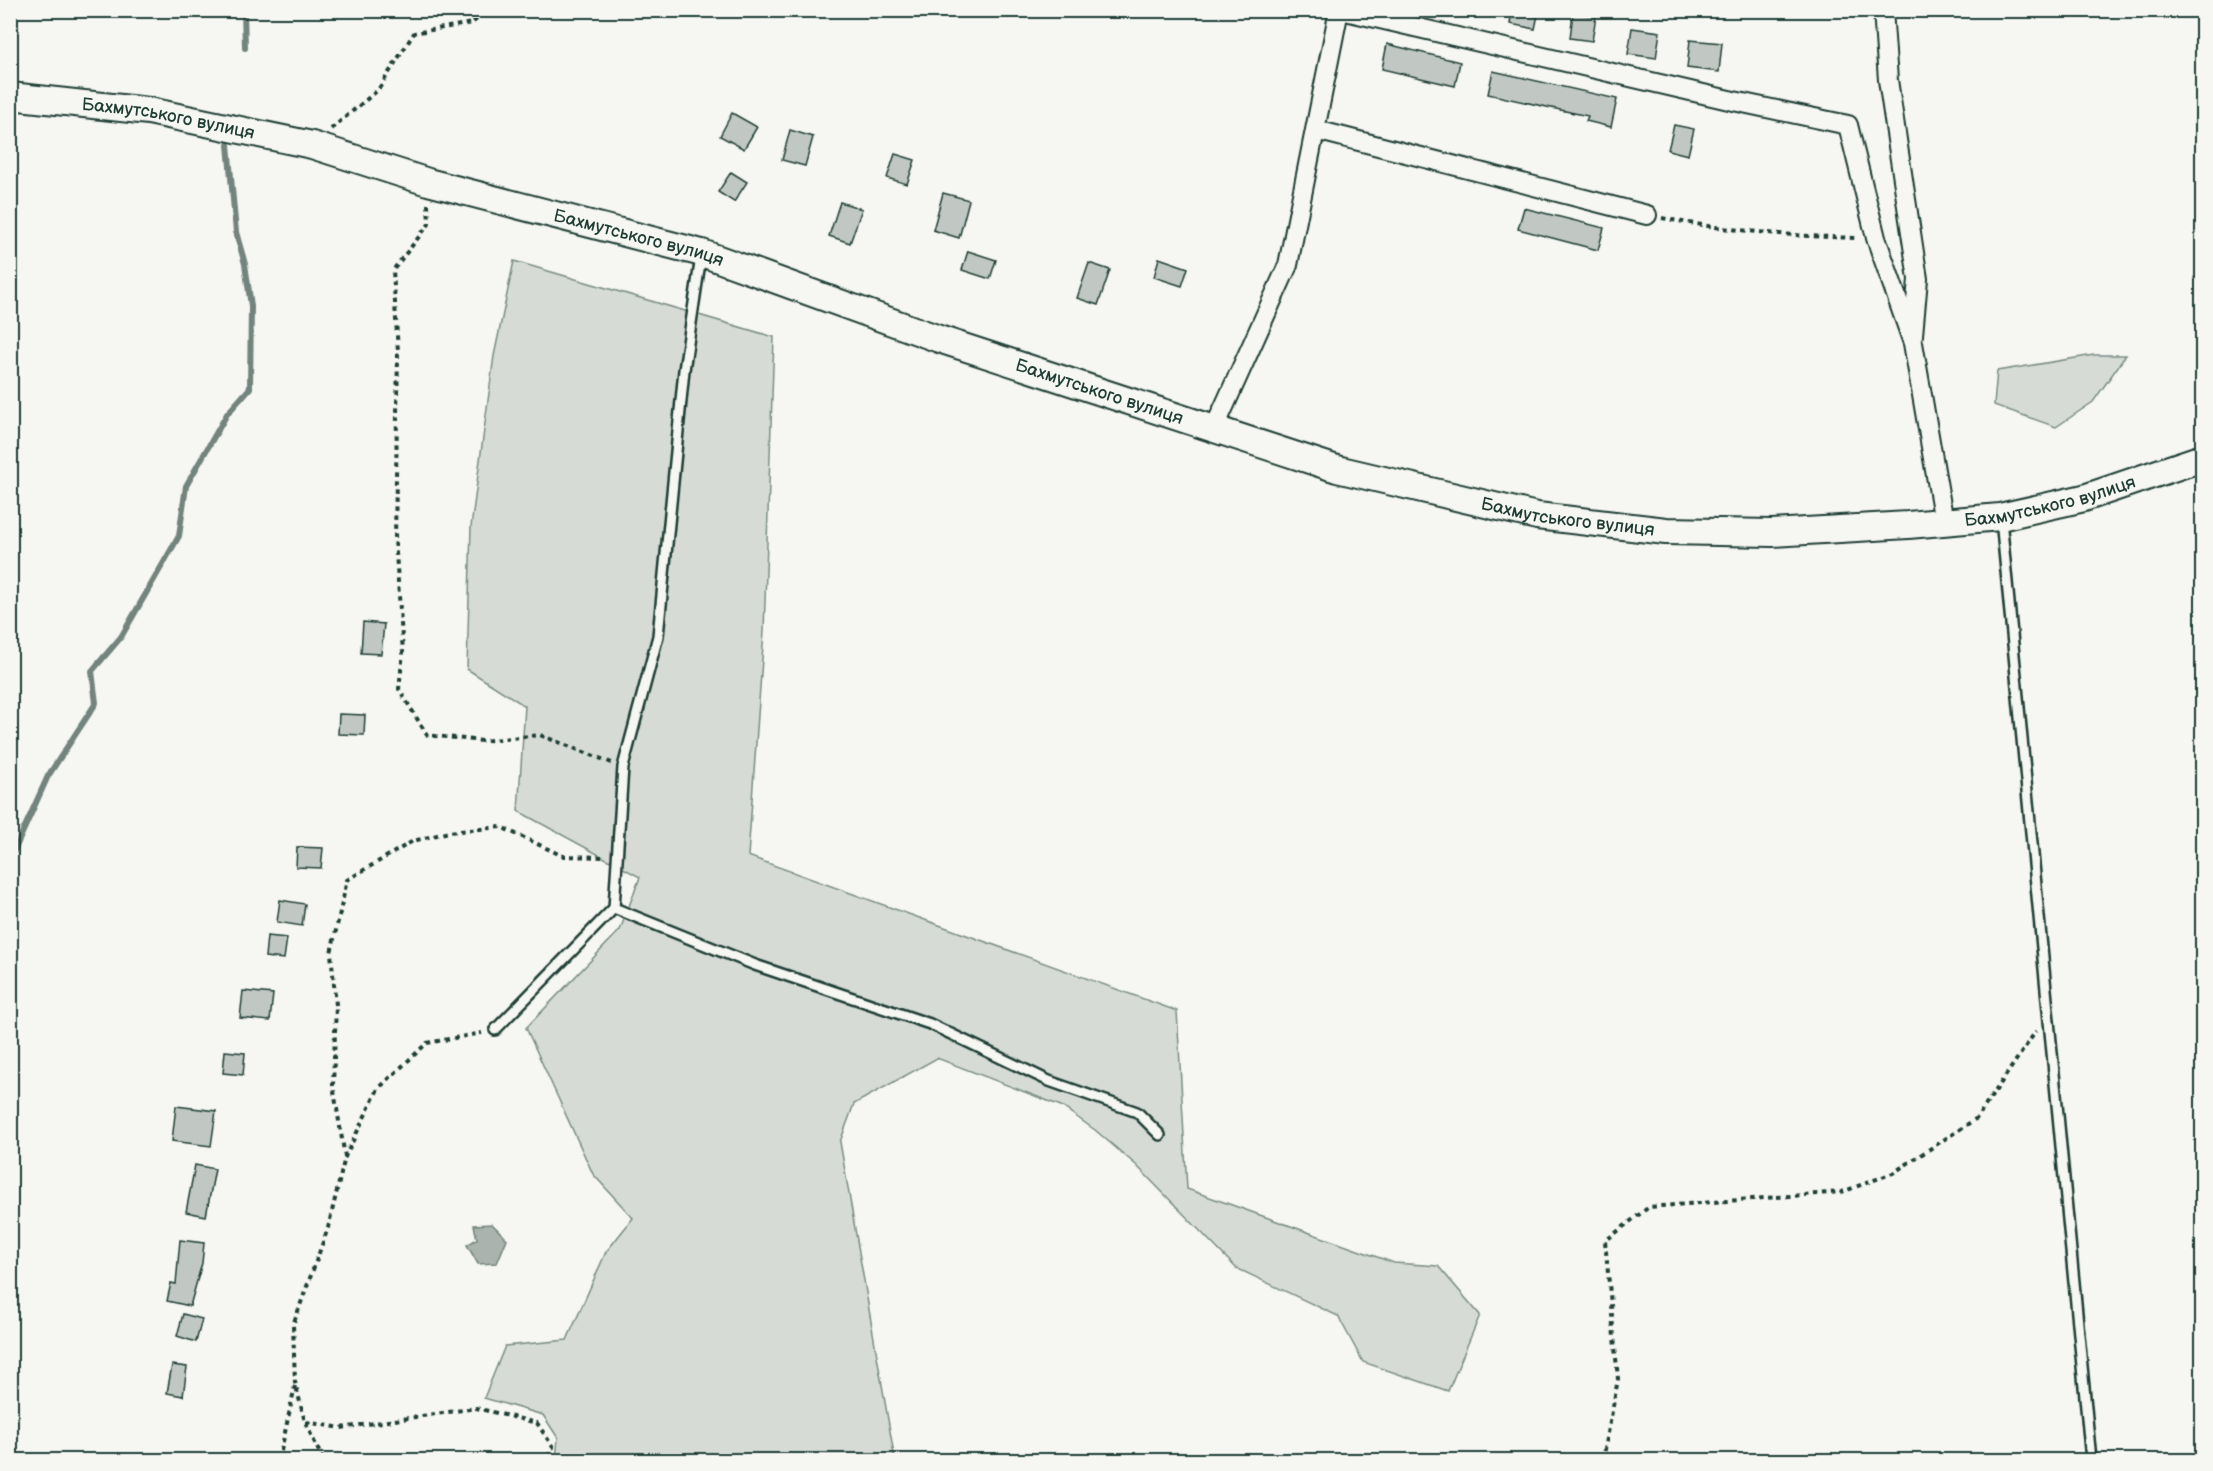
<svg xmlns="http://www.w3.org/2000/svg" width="2213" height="1471" font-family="'Balsamiq Sans',sans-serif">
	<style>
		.green { fill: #d6dbd6; stroke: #7a8c85; stroke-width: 1.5 }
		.water { fill: #aab3ae; stroke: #72847d; stroke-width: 1.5 }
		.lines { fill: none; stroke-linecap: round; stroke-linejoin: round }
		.stream { stroke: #72847d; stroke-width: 6 }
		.building { fill: #c1c8c3; stroke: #1f3d34; stroke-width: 1.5 }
		.service-casing { stroke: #1f3d34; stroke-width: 14 }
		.minor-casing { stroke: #1f3d34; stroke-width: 22 }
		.secondary-casing { stroke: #1f3d34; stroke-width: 30 }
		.path { stroke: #1f3d34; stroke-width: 4; stroke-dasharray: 4.5 4.5; stroke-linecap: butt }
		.service { stroke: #f6f6f2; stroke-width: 9 }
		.minor { stroke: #f6f6f2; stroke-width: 18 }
		.secondary { stroke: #f6f6f2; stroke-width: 26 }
		.labels { text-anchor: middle; stroke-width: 5; stroke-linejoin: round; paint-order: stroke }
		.street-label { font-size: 18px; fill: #1f3d34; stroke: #f6f6f2 }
	</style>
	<rect width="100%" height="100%" fill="#f6f6f2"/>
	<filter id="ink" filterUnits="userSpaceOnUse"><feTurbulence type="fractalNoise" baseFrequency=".0167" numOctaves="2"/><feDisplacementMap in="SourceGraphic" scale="12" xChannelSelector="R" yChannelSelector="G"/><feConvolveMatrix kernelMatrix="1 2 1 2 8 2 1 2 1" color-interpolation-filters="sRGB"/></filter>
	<g filter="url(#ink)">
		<g class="green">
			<path d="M514,261L774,337L764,631L748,856L1177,1011L1187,1189L1394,1263L1438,1266L1480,1315L1448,1391L1363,1362L1338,1316L1236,1268L1136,1165L1095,1130L1061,1106L937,1058L854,1104L840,1142L895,1460H556L558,1438L543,1415L484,1398L505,1346L567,1340L606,1252L633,1218L593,1174L526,1028L620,930L640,877L518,811L525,706L467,669L471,527L494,356Z"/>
			<path d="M2094,355H2126L2093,402L2056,427L1994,405L1997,371Z"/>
		</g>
		<path class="water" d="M492,1224L507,1239L497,1263L478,1264L467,1245L477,1239L474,1225Z"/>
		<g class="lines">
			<g class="stream">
				<path d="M244,10L245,48"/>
				<path d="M10,860L48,776L96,703L92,671L121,637L179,536L186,486L227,414L250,388L251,306L245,264L236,232L228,145"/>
			</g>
		</g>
		<g class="building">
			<path d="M1512,10H1539L1535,29L1510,24Z"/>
			<path d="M1573,13L1596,16L1592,41L1570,38Z"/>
			<path d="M1632,28L1660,32L1656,58L1628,54Z"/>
			<path d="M1690,40L1722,43L1719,72L1687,68Z"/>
			<path d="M1387,44L1460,62L1455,86L1382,69Z"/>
			<path d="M1493,71L1617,99L1611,127L1586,121L1588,116L1488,94Z"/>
			<path d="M732,113L757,127L744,149L720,136Z"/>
			<path d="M1674,125L1694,129L1688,155L1668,150Z"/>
			<path d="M790,130L813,137L805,166L782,160Z"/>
			<path d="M895,154L915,160L907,184L887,178Z"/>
			<path d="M731,172L747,182L734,202L718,192Z"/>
			<path d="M943,193L969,200L959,238L933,230Z"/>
			<path d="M840,202L862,209L850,243L829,236Z"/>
			<path d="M1524,208L1604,228L1598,250L1518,229Z"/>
			<path d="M968,251L996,260L990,279L962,270Z"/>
			<path d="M1159,258L1188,268L1182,286L1154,277Z"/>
			<path d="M1089,263L1110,270L1098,305L1077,298Z"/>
			<path d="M363,622L384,624L381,654L361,653Z"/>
			<path d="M339,714L365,715L364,735L338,734Z"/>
			<path d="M297,847L323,848L321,868L296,867Z"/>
			<path d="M280,900L305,904L302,926L277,922Z"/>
			<path d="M267,936L287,938L284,959L265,957Z"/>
			<path d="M243,991L273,994L270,1021L240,1018Z"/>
			<path d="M225,1051L245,1053L243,1075L223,1073Z"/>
			<path d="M176,1106L216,1111L211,1146L172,1141Z"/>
			<path d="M195,1165L215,1169L206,1216L186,1212Z"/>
			<path d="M180,1240L204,1243L202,1263L190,1306L167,1301L171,1283L176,1284Z"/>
			<path d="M183,1314L202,1319L196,1342L177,1336Z"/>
			<path d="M172,1365L187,1367L183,1396L167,1393Z"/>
		</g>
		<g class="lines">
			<defs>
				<g id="service">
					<path d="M2001,519L2091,1460"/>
					<path d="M614,908L755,965L930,1024L1049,1081L1137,1112L1160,1135"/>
					<path d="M495,1030L614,908L623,767L658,636L684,370L701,256"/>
				</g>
				<g id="minor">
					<path d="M1341,10L1729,100L1848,125L1876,238L1913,343L1944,522"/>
					<path d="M1883,10L1888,80L1918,279L1913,335"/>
					<path d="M1316,130L1647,215"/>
					<path d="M1214,429L1288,265L1339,10"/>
				</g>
				<g id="secondary">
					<path id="s1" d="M10,96L149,111L312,145L428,182L702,253L939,339L1337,469L1537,516L1666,531L1772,533L1908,525L2000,517L2084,498L2202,458"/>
				</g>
			</defs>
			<use href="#service" class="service-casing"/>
			<use href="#minor" class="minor-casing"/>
			<use href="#secondary" class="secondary-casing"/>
			<g class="path">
				<path d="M331,129L378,90L414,33L472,23L488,10"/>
				<path d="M428,204L429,224L393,270L398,352L395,539L403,652L399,689L427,735L482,741L540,735L612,763"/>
				<path d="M1662,218C1727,231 1791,236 1857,238"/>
				<path d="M345,1157L333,1085L336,1005L331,953L347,880L413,841L449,832L501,827L563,856L606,857"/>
				<path d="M306,1422L341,1428L476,1408L537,1423L553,1447L547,1460"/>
				<path d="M279,1460L295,1386"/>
				<path d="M323,1460L305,1422L295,1382L293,1325L328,1228L345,1157L378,1089L427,1043L482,1033"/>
				<path d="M1603,1460L1618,1379L1605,1241L1649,1207L1842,1192L1893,1173L1977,1118L2036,1031"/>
			</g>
			<use href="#service" class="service"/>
			<use href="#minor" class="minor"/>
			<use href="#secondary" class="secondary"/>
		</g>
	</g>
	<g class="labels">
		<g class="street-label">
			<text dy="6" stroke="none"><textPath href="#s1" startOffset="160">Бахмутського вулиця</textPath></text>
			<text dy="6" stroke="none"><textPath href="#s1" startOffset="646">Бахмутського вулиця</textPath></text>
			<text dy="6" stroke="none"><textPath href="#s1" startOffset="1132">Бахмутського вулиця</textPath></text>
			<text dy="6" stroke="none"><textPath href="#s1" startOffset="2104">Бахмутського вулиця</textPath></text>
			<text dy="6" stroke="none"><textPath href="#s1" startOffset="1618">Бахмутського вулиця</textPath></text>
		</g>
	</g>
	<rect width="2213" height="1471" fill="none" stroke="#f6f6f2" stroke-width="36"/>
	<rect x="18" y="18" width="2177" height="1435" fill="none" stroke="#1f3d34" stroke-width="2" filter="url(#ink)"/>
</svg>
